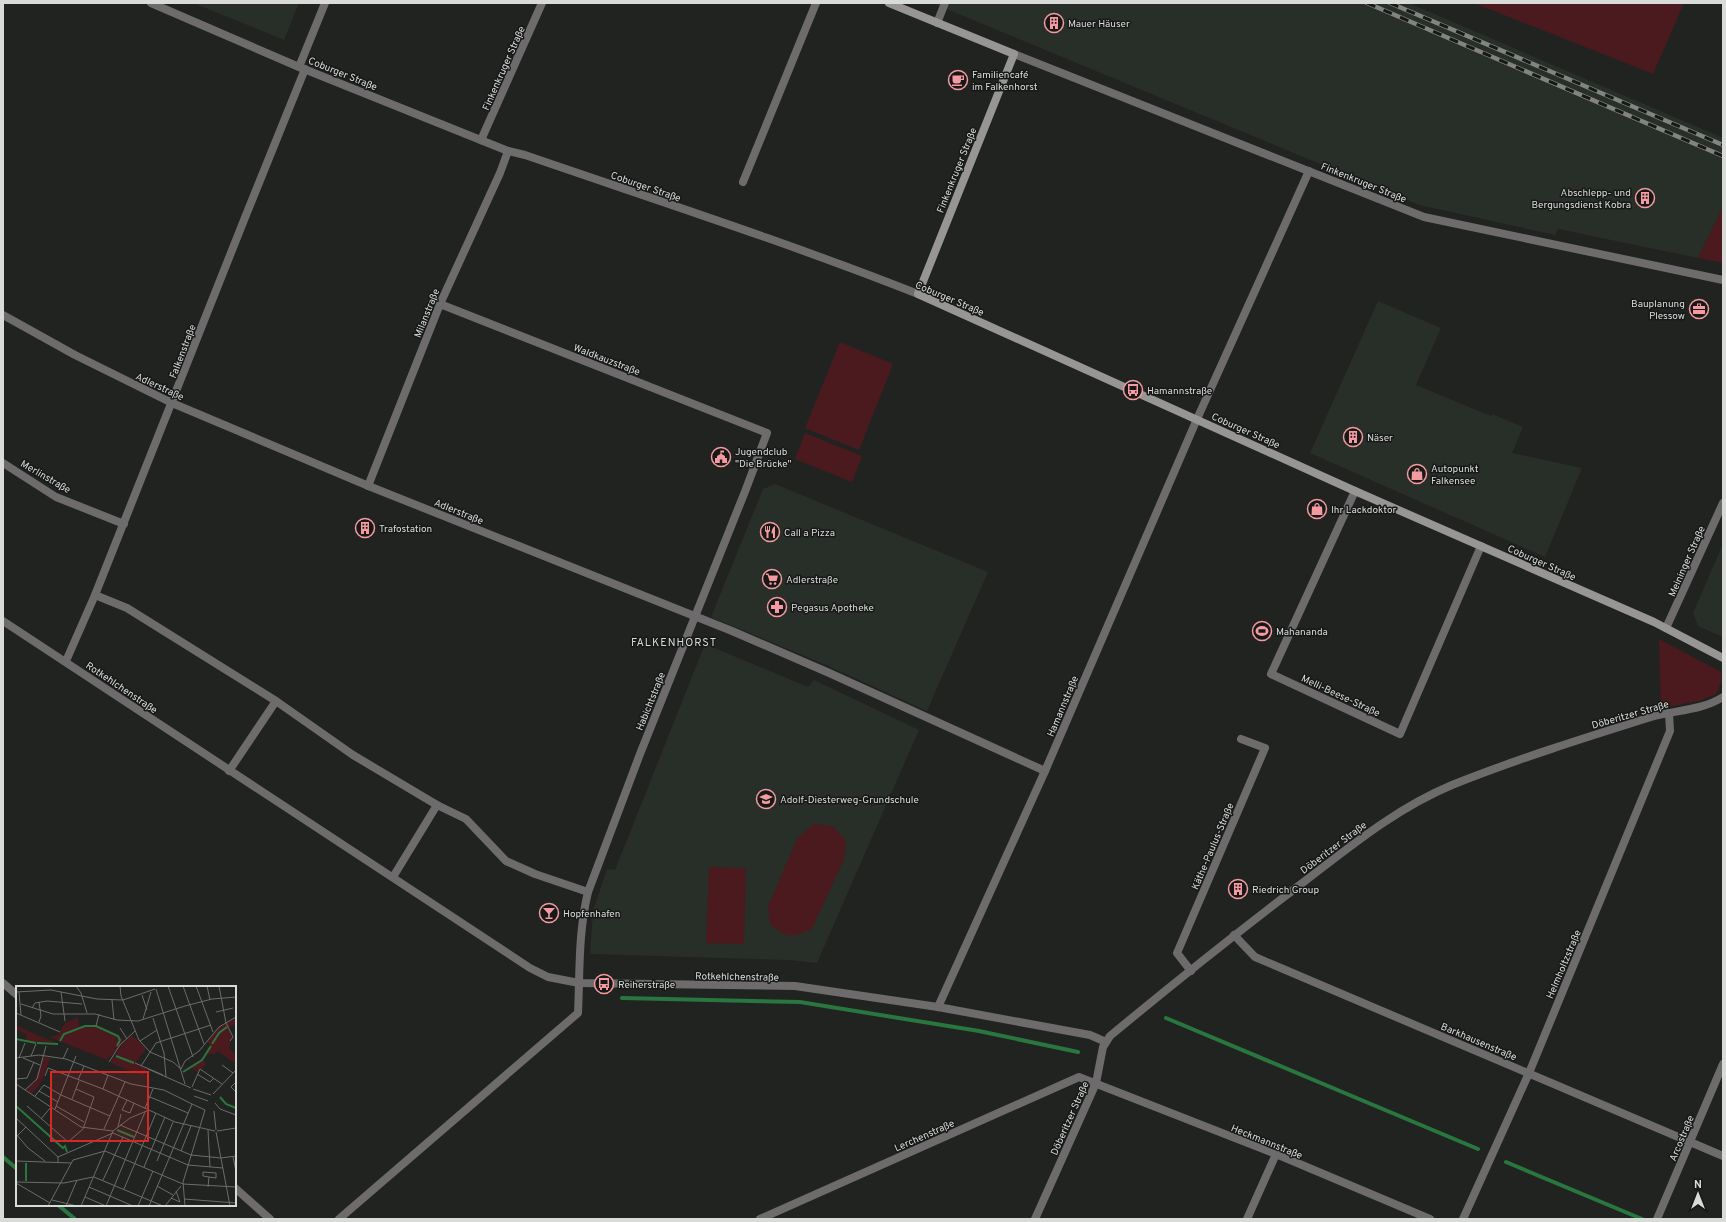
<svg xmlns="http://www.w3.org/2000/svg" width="1726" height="1222" font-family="Overpass,sans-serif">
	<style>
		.built { fill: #272f28 }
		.green { fill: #4a1a1f }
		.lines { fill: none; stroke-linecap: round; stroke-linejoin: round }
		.stream { stroke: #29763f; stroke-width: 4 }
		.street { stroke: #6d6b6b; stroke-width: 8 }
		.secondary { stroke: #989595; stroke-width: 8 }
		.rail-casing { stroke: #818481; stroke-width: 4.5 }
		.rail { stroke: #161917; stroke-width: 3; stroke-dasharray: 9; stroke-linecap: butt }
		.labels { text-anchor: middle; stroke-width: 3; stroke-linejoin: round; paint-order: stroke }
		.poi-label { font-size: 10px; fill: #d9dbd9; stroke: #161917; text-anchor: start }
		.street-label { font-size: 10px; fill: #d9dbd9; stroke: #161917 }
		.neighbourhood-label { font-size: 11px; letter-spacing: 1px; fill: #d9dbd9; stroke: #161917 }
		.inset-river { fill: none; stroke: #29763f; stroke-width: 2 }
		.inset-road { fill: none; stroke: #6a6d6a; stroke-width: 1 }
		.view { fill: #d62828; fill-opacity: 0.15; stroke: #d62828; stroke-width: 2 }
		.inset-edge { fill: none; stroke: #d9dbd9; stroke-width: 2 }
	</style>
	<rect width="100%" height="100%" fill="#202320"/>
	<g class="built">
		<path d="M193,3H299L284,40Z"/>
		<path d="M932,3H1409L1723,138V207L1698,258L1558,229L1555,235L1419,205Z"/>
		<path d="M1378,301L1441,328L1416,385L1491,416L1492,414L1523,427L1512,453L1582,468L1545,557L1310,453Z"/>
		<path d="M775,484L988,572L927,711L826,665L711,617L763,489Z"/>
		<path d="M1723,544V637L1698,626L1693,613Z"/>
		<path d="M705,644L808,687L814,680L919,730L817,963L789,960L590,954L593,911L607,869L615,870Z"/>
	</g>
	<g class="green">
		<path d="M1474,3H1684L1653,74Z"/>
		<path d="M1723,206V263L1698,258L1723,207Z"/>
		<path d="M840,342L893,364L859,450L805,428Z"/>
		<path d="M805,433L862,456L852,482L795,459Z"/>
		<path d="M1659,639L1721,672V683L1716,694L1699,701L1661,708Z"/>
		<path d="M813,824L833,826L846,841L844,859L812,929C792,938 787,939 770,924L768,906L797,839Z"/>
		<path d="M709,867L746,868L744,944L706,943Z"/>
	</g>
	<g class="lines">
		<g class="stream">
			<path d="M622,998L800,1002L979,1031L1078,1052"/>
			<path d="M1166,1018L1478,1149"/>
			<path d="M3,1157L17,1169"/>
			<path d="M1506,1162L1642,1219"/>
			<path d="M58,1205L75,1219"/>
		</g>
		<g class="street">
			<path d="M151,3L299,67L508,151L525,155C656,200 789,243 918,294"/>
			<path d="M937,23L945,3"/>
			<path d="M1014,54L1424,217L1723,280"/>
			<path d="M299,67L325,3"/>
			<path d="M481,140L542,3"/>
			<path d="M743,182L816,3"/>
			<path d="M3,315L75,355L172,403L371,487L732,631L827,672L1045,771"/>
			<path d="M3,463L56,497L124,524"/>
			<path d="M368,486L440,304L500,173L508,151"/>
			<path d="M1355,491L1271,674L1400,734L1481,546"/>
			<path d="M95,595L127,608L276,701L353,755L437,805L466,819L506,861L535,874L588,892"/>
			<path d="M3,621L530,968L548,977L579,983L795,986L938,1007L1090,1035L1106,1042"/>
			<path d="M1666,628L1723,503"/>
			<path d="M66,661L95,595L246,215L305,69"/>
			<path d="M229,771L276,701"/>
			<path d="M393,877L437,805"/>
			<path d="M1234,935L1255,957L1723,1156"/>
			<path d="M1191,971L1177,953L1265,748L1241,739"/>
			<path d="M3,983L17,995"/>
			<path d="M938,1007L1045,771L1197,419L1309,171"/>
			<path d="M235,1188L270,1219"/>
			<path d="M339,1219L578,1013C580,971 578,934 588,892L640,754L746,489L767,433L440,304"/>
			<path d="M760,1219L1079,1077L1276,1154L1430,1219"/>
			<path d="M1035,1219L1096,1083L1103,1047L1110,1036C1174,983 1239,931 1305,881C1352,845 1397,808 1452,785C1517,759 1584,738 1651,717C1675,710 1701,711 1723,697"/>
			<path d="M1247,1219L1276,1154"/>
			<path d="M1463,1219L1529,1073L1670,731L1669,713"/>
			<path d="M1657,1219L1723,1064"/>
		</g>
		<path class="secondary" d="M889,3L1014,54L918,294L1355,491L1654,622L1723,658"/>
		<defs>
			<g id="rail">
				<path d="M1367,3L1723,156"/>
				<path d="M1390,3L1723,145"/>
			</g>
		</defs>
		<use href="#rail" class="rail-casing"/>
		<use href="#rail" class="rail"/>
	</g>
	<defs>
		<symbol id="building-ring" viewBox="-11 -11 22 22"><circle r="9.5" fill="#161917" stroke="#f49aa0" stroke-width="1.5"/><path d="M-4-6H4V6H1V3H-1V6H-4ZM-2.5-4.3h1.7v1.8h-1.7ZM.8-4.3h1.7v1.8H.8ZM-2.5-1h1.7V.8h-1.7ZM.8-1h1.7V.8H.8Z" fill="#f49aa0"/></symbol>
		<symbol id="cafe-ring" viewBox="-11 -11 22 22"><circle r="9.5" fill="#161917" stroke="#f49aa0" stroke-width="1.5"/><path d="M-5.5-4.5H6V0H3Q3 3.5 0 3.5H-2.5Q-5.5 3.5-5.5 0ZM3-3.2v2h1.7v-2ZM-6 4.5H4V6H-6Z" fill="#f49aa0"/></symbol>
		<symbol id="office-ring" viewBox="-11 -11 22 22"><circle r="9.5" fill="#161917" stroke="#f49aa0" stroke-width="1.5"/><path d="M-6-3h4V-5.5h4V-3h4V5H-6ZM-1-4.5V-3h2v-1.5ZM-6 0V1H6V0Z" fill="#f49aa0"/></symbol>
		<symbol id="bus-ring" viewBox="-11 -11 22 22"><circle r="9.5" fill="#161917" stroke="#f49aa0" stroke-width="1.5"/><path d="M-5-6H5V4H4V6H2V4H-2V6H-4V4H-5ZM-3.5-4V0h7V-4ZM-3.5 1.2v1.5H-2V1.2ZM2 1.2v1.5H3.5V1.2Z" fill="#f49aa0"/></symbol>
		<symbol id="civic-ring" viewBox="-11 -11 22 22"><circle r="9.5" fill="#161917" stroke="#f49aa0" stroke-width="1.5"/><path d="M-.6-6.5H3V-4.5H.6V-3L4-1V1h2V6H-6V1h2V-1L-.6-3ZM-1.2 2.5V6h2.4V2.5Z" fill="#f49aa0"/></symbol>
		<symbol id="shop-ring" viewBox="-11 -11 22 22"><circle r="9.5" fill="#161917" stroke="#f49aa0" stroke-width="1.5"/><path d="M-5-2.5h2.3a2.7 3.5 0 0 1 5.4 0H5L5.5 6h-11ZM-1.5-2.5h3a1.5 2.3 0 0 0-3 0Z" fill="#f49aa0"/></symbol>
		<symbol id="restaurant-ring" viewBox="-11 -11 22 22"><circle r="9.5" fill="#161917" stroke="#f49aa0" stroke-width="1.5"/><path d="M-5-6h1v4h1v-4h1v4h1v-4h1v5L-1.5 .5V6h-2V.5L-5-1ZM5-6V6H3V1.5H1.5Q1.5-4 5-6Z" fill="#f49aa0"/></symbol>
		<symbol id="supermarket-ring" viewBox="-11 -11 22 22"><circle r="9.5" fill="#161917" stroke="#f49aa0" stroke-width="1.5"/><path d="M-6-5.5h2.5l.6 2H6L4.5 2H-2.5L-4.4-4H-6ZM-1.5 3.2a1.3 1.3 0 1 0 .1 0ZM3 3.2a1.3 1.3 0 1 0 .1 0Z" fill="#f49aa0"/></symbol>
		<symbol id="pharmacy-ring" viewBox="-11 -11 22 22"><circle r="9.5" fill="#161917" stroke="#f49aa0" stroke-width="1.5"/><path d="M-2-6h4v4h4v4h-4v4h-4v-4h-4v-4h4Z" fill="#f49aa0"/></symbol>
		<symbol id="stadium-ring" viewBox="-11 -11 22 22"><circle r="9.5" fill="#161917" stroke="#f49aa0" stroke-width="1.5"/><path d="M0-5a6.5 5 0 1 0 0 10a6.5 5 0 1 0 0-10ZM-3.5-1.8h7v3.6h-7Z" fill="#f49aa0"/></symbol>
		<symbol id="school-ring" viewBox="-11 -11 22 22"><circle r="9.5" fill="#161917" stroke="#f49aa0" stroke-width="1.5"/><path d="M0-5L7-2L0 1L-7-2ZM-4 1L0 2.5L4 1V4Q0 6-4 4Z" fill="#f49aa0"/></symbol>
		<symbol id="bar-ring" viewBox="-11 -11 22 22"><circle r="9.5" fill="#161917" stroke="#f49aa0" stroke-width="1.5"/><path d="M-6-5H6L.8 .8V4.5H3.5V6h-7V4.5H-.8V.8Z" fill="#f49aa0"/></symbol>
	</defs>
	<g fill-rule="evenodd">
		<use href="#building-ring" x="1043" y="12" width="22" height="22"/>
		<use href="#cafe-ring" x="947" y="69" width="22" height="22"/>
		<use href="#building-ring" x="1634" y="187" width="22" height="22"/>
		<use href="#office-ring" x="1688" y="298" width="22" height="22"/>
		<use href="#bus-ring" x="1122" y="379" width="22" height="22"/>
		<use href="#building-ring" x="1342" y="426" width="22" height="22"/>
		<use href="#civic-ring" x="710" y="446" width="22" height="22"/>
		<use href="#shop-ring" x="1406" y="463" width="22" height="22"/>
		<use href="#shop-ring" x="1306" y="498" width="22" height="22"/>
		<use href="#building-ring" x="354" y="517" width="22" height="22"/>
		<use href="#restaurant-ring" x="759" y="521" width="22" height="22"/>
		<use href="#supermarket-ring" x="761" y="568" width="22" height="22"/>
		<use href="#pharmacy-ring" x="766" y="596" width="22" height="22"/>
		<use href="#stadium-ring" x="1251" y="620" width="22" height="22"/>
		<use href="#school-ring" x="755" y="788" width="22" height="22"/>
		<use href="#building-ring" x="1227" y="878" width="22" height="22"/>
		<use href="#bar-ring" x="538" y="902" width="22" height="22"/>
		<use href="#bus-ring" x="593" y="973" width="22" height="22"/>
	</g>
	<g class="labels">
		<g class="poi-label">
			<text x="1068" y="27">Mauer Häuser</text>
			<text x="972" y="78">Familiencafé<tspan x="972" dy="12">im Falkenhorst</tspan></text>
			<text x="1631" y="196" text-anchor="end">Abschlepp- und<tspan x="1631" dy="12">Bergungsdienst Kobra</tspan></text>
			<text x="1685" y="307" text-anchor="end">Bauplanung<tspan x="1685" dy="12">Plessow</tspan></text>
			<text x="1147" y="394">Hamannstraße</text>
			<text x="1367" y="441">Näser</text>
			<text x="735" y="455">Jugendclub<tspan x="735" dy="12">"Die Brücke"</tspan></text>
			<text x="1431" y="472">Autopunkt<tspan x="1431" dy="12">Falkensee</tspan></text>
			<text x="1331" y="513">Ihr Lackdoktor</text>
			<text x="379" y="532">Trafostation</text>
			<text x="784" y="536">Call a Pizza</text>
			<text x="786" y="583">Adlerstraße</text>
			<text x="791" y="611">Pegasus Apotheke</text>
			<text x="1276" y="635">Mahananda</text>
			<text x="780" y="803">Adolf-Diesterweg-Grundschule</text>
			<text x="1252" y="893">Riedrich Group</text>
			<text x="563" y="917">Hopfenhafen</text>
			<text x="618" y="988">Reiherstraße</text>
		</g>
		<g class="street-label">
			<text transform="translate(503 68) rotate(-66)" y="4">Finkenkruger Straße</text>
			<text transform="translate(343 73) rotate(22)" y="4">Coburger Straße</text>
			<text transform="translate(956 170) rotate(-68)" y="4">Finkenkruger Straße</text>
			<text transform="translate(1364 182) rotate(22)" y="4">Finkenkruger Straße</text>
			<text transform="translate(646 186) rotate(19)" y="4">Coburger Straße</text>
			<text transform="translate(950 298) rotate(23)" y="4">Coburger Straße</text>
			<text transform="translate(426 313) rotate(-68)" y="4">Milanstraße</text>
			<text transform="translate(182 351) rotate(-69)" y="4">Falkenstraße</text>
			<text transform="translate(607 359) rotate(21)" y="4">Waldkauzstraße</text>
			<text transform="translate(160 386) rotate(25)" y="4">Adlerstraße</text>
			<text transform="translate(1246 430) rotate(24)" y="4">Coburger Straße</text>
			<text transform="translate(46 476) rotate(30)" y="4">Merlinstraße</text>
			<text transform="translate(459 511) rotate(22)" y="4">Adlerstraße</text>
			<text transform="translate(1686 561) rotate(-66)" y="4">Meininger Straße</text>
			<text transform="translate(1542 562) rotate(24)" y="4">Coburger Straße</text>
			<text transform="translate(122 687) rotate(34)" y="4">Rotkehlchenstraße</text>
			<text transform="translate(1341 695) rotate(25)" y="4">Melli-Beese-Straße</text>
			<text transform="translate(650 701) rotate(-68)" y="4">Habichtstraße</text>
			<text transform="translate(1062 706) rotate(-67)" y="4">Hamannstraße</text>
			<text transform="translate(1630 714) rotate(-16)" y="4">Döberitzer Straße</text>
			<text transform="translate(1212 846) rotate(-67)" y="4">Käthe-Paulus-Straße</text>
			<text transform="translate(1333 847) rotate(-37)" y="4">Döberitzer Straße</text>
			<text transform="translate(1563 964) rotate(-67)" y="4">Helmholtzstraße</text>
			<text transform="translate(737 976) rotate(1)" y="4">Rotkehlchenstraße</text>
			<text transform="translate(1479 1041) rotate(23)" y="4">Barkhausenstraße</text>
			<text transform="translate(1069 1118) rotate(-66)" y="4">Döberitzer Straße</text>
			<text transform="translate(924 1135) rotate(-24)" y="4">Lerchenstraße</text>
			<text transform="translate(1681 1138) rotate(-67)" y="4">Arcostraße</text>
			<text transform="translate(1267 1141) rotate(22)" y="4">Heckmannstraße</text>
		</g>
		<g class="neighbourhood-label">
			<text x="674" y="646">FALKENHORST</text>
		</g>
	</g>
	<g transform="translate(16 986)">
		<rect width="220" height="220" fill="#202320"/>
		<path d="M62,31L63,40L84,41L109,54L91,74L33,51L42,49L49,37ZM220,32V38L212,42L216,51L213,62L220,69L218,77L202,65L199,68H192L187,74L190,77L186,83L184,82L181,86L176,82L167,86L166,85L186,73L193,63L194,58L191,56L203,41ZM0,39L19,48L40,57L9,56L11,49L0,43ZM116,49L130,63L119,77L131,83L128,90L94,77L106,59ZM27,71L34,72L33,76L26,95L16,108L11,104L12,101L18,97Z" fill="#4a1a1f"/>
		<path class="inset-river" d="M0,53L20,57M44,55L48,48L69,40H80L102,50L104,54L101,60M21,57L42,58M196,58L203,47L211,41M100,70L118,77M167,86L186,74L195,60M204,111L210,118L220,122M0,120L47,162L49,160L51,166M101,144L118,151M10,177V195"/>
		<path class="inset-road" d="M60,0L65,7L71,27M104,0L105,10L123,54L134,66L157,76L165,83L169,75L183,65L203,41L220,31M152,0L177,71M167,0L188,58M180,0L197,46M191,0L194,14M203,0L210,37L217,51L214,55M140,3L169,98M0,6L35,4L81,13L107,14L139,3M3,6L5,29M45,6L49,35M126,9L131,24M96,14L98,34M23,16L25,30L23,36M5,18L37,28H79L101,34L122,35L169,20L196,13L220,11M16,22L19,17L31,15L66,18M200,26L217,22M0,27L44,46M137,32L148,67L150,91M127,33L135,6M80,40L83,28M104,42L111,53M124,55L141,44M15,70L20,58M0,72L23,69L50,73L115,98L148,104L176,118M3,72L9,57M7,72L24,79M47,73L52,62M93,76L104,59L119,45M119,77L147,89M206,79L217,87M125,80L140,57L195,39M132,83L175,102M181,88L194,96L198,92M29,90L32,82L87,103L159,136L199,145M52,90L60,70M0,93L11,92L18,76M62,94L68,80M220,96L215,101L220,106M0,98L65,141L97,145M176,101L184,83L206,98M87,103L92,89M177,103L195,109M9,104L21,93L30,60M23,105L42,116M197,108L220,84M19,110L28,99L45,109L94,130M178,110L192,115M134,111L172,127M56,113L63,95M111,114L106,124L114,127L118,117M199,117L204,123L220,129M11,120L52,156L67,143L78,111L60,103M40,120L68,136M129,122L137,103M39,123L52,90M198,125L200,144M0,132L42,171M25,133L35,121M104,139L175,169L205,172L220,170M102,141L105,128M88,143L109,96M192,144L194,181M201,145L220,142M200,146L214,220M97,147L172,179L207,182M0,148L12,162L29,175M1,150L10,141M89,165L167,198L220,201M165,165L175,140M217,171L220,185M0,175L55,177M141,175L157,136M42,176V171L97,147M128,181L149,131M78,191L147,220M87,194L107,151M0,196L48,197L77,191M0,197L34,217M141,200L157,209M73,201L117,220M192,201L193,191L200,192V187L187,186V190L193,191M108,203L140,127M69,211L90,220M155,212L164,216L160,205M168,213L220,217M36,214L61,220M32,220L57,174L89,165M50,220L61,194M65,220L97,145L114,132L133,124M90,220L129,126M122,220L137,185M133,220L176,118M149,220L165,200M169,220L167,196L189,124L176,118"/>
		<path class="view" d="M35,86H132V155H35Z"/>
		<rect width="220" height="220" class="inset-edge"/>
	</g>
	<rect width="1726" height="1222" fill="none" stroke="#d9dbd9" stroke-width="8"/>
	<g transform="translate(1698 1194)" stroke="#161917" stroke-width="3" paint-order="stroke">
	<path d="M0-3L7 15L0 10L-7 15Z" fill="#d9dbd9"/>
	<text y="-6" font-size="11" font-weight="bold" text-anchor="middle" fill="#d9dbd9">N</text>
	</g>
</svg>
